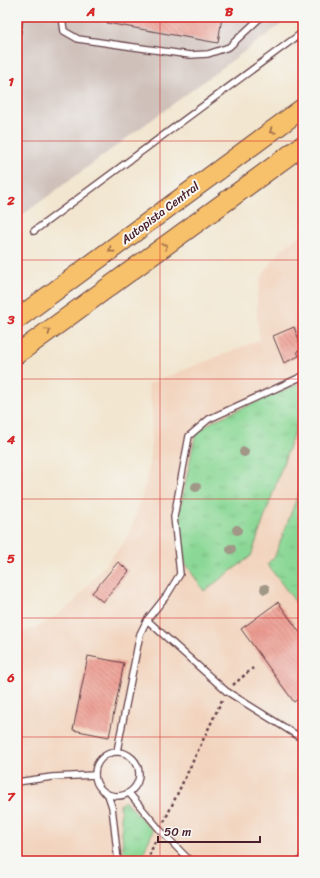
<svg xmlns="http://www.w3.org/2000/svg" width="320" height="878" font-family="Sriracha,sans-serif">
	<style>
		.built { fill: #f2d4be }
		.industrial { fill: #cfc0ba }
		.grass { fill: url(#grass-tufts); stroke: #6a7c60 }
		.building { fill: url(#building-back-hatch) }
		.lines { fill: none; stroke-linecap: round; stroke-linejoin: round }
		.lane-casing { stroke: #633d44; stroke-width: 8 }
		.highway-casing { stroke: #633d44; stroke-width: 21 }
		.path { stroke: #633d44; stroke-width: 2.5; stroke-dasharray: 3 3; stroke-linecap: butt }
		.lane { stroke: #fff; stroke-width: 5.5 }
		.highway { stroke: #f7c06b; stroke-width: 19 }
		.rail-casing { stroke: #4a1f2b; stroke-width: 4.5 }
		.rail { stroke: #f6f6f2; stroke-width: 3; stroke-dasharray: 9; stroke-linecap: butt }
		.tree { fill: #a19787 }
		.oneway { stroke: #986748 }
		.grid { fill: none; stroke: #d62828; stroke-width: 1; stroke-opacity: 0.55 }
		.labels { text-anchor: middle; stroke-width: 4; stroke-linejoin: round; paint-order: stroke }
		.street-label { font-size: 12px; fill: #4a1f2b; stroke: #f6f6f2 }
		.neatline { fill: none; stroke: #d62828; stroke-width: 1.5 }
		.grid-label { font-size: 13px; text-anchor: middle; font-weight: bold; fill: #d62828 }
	</style>
	<defs>
		<pattern id="grass-tufts" width="24" height="20" patternUnits="userSpaceOnUse"><rect width="24" height="20" fill="#8bd896"/><path d="M3 7l-1-3M5 7V3M7 7l1-3M15 17l-1-3M17 17v-4M19 17l1-3" fill="none" stroke="#79b981"/></pattern>
		<pattern id="building-back-hatch" width="6" height="6" patternUnits="userSpaceOnUse"><rect width="6" height="6" fill="#ed9b90"/><path d="M-1 5l2 2M0 0l6 6M5-1l2 2" fill="none" stroke="#c27e76"/></pattern>
	</defs>
	<rect width="100%" height="100%" fill="#f6f6f2"/>
	<filter id="ink" filterUnits="userSpaceOnUse"><feTurbulence type="fractalNoise" baseFrequency=".025" numOctaves="2"/><feDisplacementMap in="SourceGraphic" scale="8" xChannelSelector="R" yChannelSelector="G"/><feConvolveMatrix kernelMatrix="1 2 1 2 8 2 1 2 1" color-interpolation-filters="sRGB"/></filter>
	<filter id="wash" filterUnits="userSpaceOnUse"><feTurbulence type="fractalNoise" baseFrequency=".012" numOctaves="4" result="noise"/><feDisplacementMap in="SourceGraphic" scale="16" xChannelSelector="R" yChannelSelector="G"/><feGaussianBlur stdDeviation="0.9" result="paint"/><feColorMatrix in="noise" values="0 0 0 0 0 0 0 0 0 0 0 0 0 0 0 0 0 1.4 0 .05"/><feComposite in="paint" operator="in"/></filter>
	<g filter="url(#wash)">
		<rect width="100%" height="100%" fill="#f2e6d0"/>
		<path class="built" d="M303,233V861H17V636L50,620L73,603L122,545L131,529L139,506L148,475L151,446L152,410L148,384L260,340L257,318V297L261,278L268,267L282,249Z"/>
		<path class="industrial" d="M17,17H291L17,219Z"/>
		<g class="grass">
			<path d="M303,382V413L300,415L251,556L204,591L184,561L178,519L195,437L200,430L215,420Z"/>
			<path d="M303,481V612L267,564L275,556Z"/>
			<path d="M125,801L153,831L140,861H124L120,804Z"/>
		</g>
		<g id="blocks">
			<g class="building">
				<path d="M108,17H222L218,43L107,23Z"/>
				<path d="M294,327L302,349L297,351L299,356L284,363L273,336Z"/>
				<path d="M118,562L129,571L103,602L92,593Z"/>
				<path d="M278,602L303,637V695L294,702L241,629Z"/>
				<path d="M88,656L124,663L109,737L73,730Z"/>
			</g>
		</g>
	</g>
	<g filter="url(#ink)">
		<use href="#blocks" fill-opacity="0" stroke="#633d44" stroke-width="1"/>
		<g class="lines">
			<defs>
				<g id="lane">
					<path d="M62,17L64,31L78,39L190,55L208,54L229,47L261,17"/>
					<path d="M34,231L303,32"/>
					<path d="M147,620L226,691L303,739"/>
					<path d="M117,751L140,634L147,620L167,595L180,574L174,517L189,436L209,419L303,376"/>
					<circle cx="117" cy="774" r="22"/>
					<path d="M17,782L52,777L95,775"/>
					<path d="M129,793L160,830L190,861"/>
					<path d="M108,795L112,807L118,861"/>
					<path d="M300,861L303,857"/>
				</g>
				<g id="highway">
					<path d="M17,319L303,108"/>
					<path d="M17,354L303,145"/>
				</g>
			</defs>
			<use href="#lane" class="lane-casing"/>
			<use href="#highway" class="highway-casing"/>
			<g class="path">
				<path d="M233,685L253,668"/>
				<path d="M164,822L223,698"/>
				<path d="M147,861L156,839"/>
			</g>
			<use href="#lane" class="lane"/>
			<use href="#highway" class="highway"/>
			<defs>
				<path id="rail" d="M17,44L22,17"/>
			</defs>
			<use href="#rail" class="rail-casing"/>
			<use href="#rail" class="rail"/>
		</g>
		<g class="tree">
			<circle cx="244" cy="452" r="5"/>
			<circle cx="196" cy="487" r="5"/>
			<circle cx="237" cy="530" r="5"/>
			<circle cx="231" cy="549" r="5"/>
			<circle cx="265" cy="589" r="5"/>
		</g>
		<defs><path id="oneway-chevron" d="M-2-3.5L2.5 0L-2 3.5" fill="none" stroke-width="1.6" stroke-linecap="round" stroke-linejoin="round"/></defs>
		<g class="oneway">
			<use href="#oneway-chevron" transform="translate(272 131) rotate(143)"/>
			<use href="#oneway-chevron" transform="translate(165 246) rotate(-36)"/>
			<use href="#oneway-chevron" transform="translate(111 250) rotate(143)"/>
			<use href="#oneway-chevron" transform="translate(48 331) rotate(-36)"/>
		</g>
	</g>
	<path class="grid" d="M160,17V861M17,141H303M17,260H303M17,379H303M17,499H303M17,618H303M17,737H303"/>
	<g class="labels">
		<g class="street-label">
			<text transform="translate(160 213) rotate(-37)" y="4">Autopista Central</text>
		</g>
	</g>
	<rect width="320" height="878" fill="none" stroke="#f6f6f2" stroke-width="44"/>
	<path d="M158 836v6h102v-6" fill="none" stroke="#4a1f2b" stroke-width="2"/>
	<text x="164" y="836" font-size="12" fill="#4a1f2b" stroke="#f6f6f2" stroke-width="3" paint-order="stroke">50 m</text>
	<rect x="22" y="22" width="276" height="834" class="neatline"/>
	<g class="grid-label">
		<text x="91" y="16">A</text>
		<text x="229" y="16">B</text>
		<text x="11" y="86">1</text>
		<text x="11" y="205">2</text>
		<text x="11" y="324">3</text>
		<text x="11" y="444">4</text>
		<text x="11" y="563">5</text>
		<text x="11" y="682">6</text>
		<text x="11" y="801">7</text>
	</g>
</svg>
